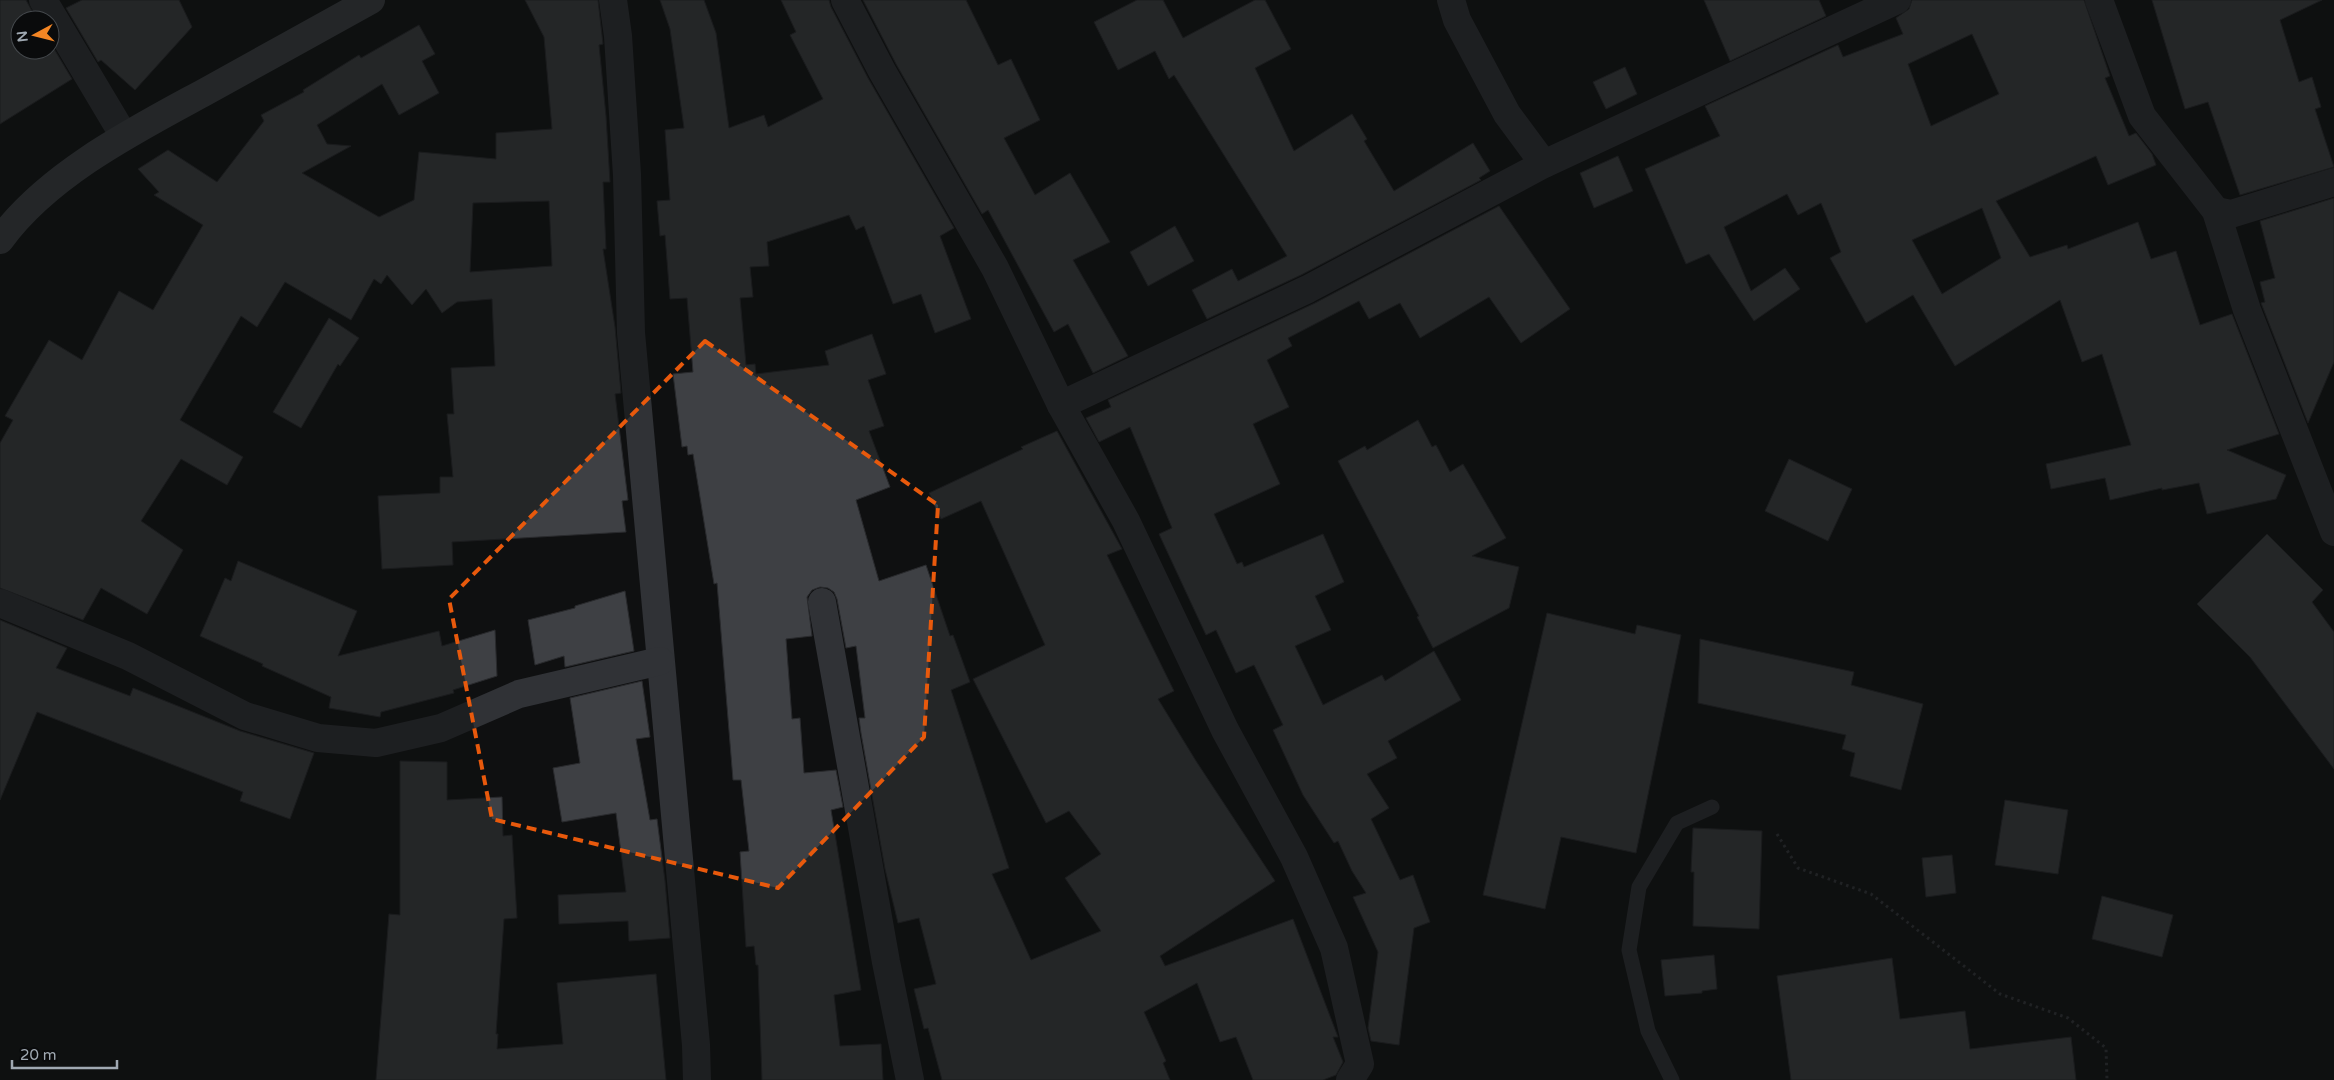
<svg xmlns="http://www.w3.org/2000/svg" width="2334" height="1080" font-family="'Varela Round',sans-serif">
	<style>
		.building { fill: #3e4044; stroke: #292a2d; fill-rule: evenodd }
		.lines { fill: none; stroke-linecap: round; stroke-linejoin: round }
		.path { stroke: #36393d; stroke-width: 3; stroke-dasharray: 2.5 4; stroke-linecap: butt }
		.service { stroke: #303236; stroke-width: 15 }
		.minor { stroke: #303236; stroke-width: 28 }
		.secondary { stroke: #3e4246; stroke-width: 28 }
		.marked { fill: none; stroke: #e8590c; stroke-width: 4; stroke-dasharray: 10 6; stroke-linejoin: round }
	</style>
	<rect width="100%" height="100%" fill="#0f1011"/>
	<g class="building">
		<path d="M0,0H26L37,20H20V50H50V42L72,79L0,124Z"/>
		<path d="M82,0H179L192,27L135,90L101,60L98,62L66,8Z"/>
		<path d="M525,0H598L603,44L599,45L606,116L610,182H603L606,249H603L615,327L621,393L615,394L628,500L622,501L626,532L452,542L453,565L382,569L378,496L440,493V477H453L447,414H454L451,368L495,366L492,299L457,302L442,313L426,289L412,305L387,275L381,284L374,279L351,320L285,282L257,327L241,316L180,420L243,457L227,485L181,459L141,521L183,550L147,614L101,588L83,620L0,588V443L13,420L5,416L49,340L82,360L119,291L153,310L203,225L154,195L159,192L138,169L168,150L217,182L264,121L261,115L304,92L303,90L359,55L361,58L419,25L435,54L422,61L439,93L399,115L382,84L317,125L327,144L351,146L302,173L379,217L414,200L419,152L496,159V133L552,129L544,37ZM549,201L552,266L470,272L473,203Z"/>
		<path d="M660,0H704L716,33L729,128L764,115L768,127L823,99L790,35L796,32L781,0H829L831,7L868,78L954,228L940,236L971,319L935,333L921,294L893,304L864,226L856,230L849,215L767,242L769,266L750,267L753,297L740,298L746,365L755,364L756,374L829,365L825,351L872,334L886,374L868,380L884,426L869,431L890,487L856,500L879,581L926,565L950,636L953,635L970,682L951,690L1009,868L992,874L1031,960L1101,931L1065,878L1101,854L1069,811L1046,823L973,679L1045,645L981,501L941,519L929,493L1023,449L1021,447L1057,431L1122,549L1107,555L1174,691L1158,699L1196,761L1275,881L1160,956L1165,966L1293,919L1338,1037H1333L1343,1062L1336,1075L1323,1080H1253L1236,1037L1220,1042L1197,983L1144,1012L1166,1061L1163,1063L1170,1080H942L928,1028L924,1029L914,989L936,984L919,918L898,923L885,869L861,733L859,718H865L856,646L846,648L837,599L834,592L828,588L820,587L812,590L807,597L812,636L786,639L792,719L800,718L804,773L836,770L843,807L831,810L861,990L834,995L840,1046L881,1044L883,1080H762L758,965H756L754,946L746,947L740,852L749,851L741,780H733L717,583L714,584L693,454L688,455L687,446L682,447L673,374L693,372L687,298L670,299L665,235L660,236L657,201L670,200L665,130L684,128L670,29Z"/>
		<path d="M863,0H966L998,65L1011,59L1040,120L1004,138L1035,195L1070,173L1110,242L1073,260L1128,356L1093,373L1068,324L1054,332L988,210L982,214L896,64Z"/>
		<path d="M1137,0H1163L1183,38L1255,0H1265L1291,49L1255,68L1294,151L1352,114L1367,139L1364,141L1394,191L1473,143L1490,171L1479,178L1481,180L1301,275L1207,319L1192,290L1232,269L1238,281L1287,256L1174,75L1169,79L1155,51L1118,70L1094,22Z"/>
		<path d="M1704,0H1819L1826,16L1730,61Z"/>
		<path d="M1912,0H2084L2110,76L2105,78L2129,136L2136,133L2152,154L2156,165L2108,185L2096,156L1996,201L2030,257L2067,245L2068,249L2138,222L2151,259L2176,251L2200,325L2232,314L2279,434L2227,450L2286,475L2276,499L2207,514L2199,483L2162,490V488L2110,500L2105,478L2051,489L2046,464L2131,445L2102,354L2082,362L2060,300L1955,366L1913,295L1866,323L1830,258L1841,252L1821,203L1798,215L1787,194L1724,227L1751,291L1785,268L1800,289L1754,321L1709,254L1686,264L1645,169L1720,136L1705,106L1838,45L1843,57L1903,34L1896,18L1909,9ZM1972,34L1999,94L1931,126L1908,64ZM1982,208L2001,258L1942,294L1912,240Z"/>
		<path d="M2152,0H2322L2280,20L2299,82L2312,77L2321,107L2315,109L2334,167L2240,195L2208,102L2185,109Z"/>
		<path d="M1625,67L1637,94L1606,109L1593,82Z"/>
		<path d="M1618,156L1633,191L1594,208L1580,173Z"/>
		<path d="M2334,198V362L2308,423L2261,303L2265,302L2260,282L2275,278L2260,221Z"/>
		<path d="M1499,206L1570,309L1521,343L1489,297L1420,338L1400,303L1369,319L1359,301L1288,338L1292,346L1267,360L1289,407L1253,424L1280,484L1214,514L1237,564L1242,562L1244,567L1323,534L1344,582L1315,596L1331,630L1295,646L1323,705L1382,675L1385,681L1434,651L1461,700L1388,741L1397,758L1367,774L1389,808L1371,819L1400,880L1413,875L1430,922L1414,928L1399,1045L1371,1041L1368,1028L1378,952L1353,897L1366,893L1352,871L1338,841L1334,843L1303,795L1273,730L1283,725L1254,665L1236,673L1216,630L1206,635L1159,534L1172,528L1130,427L1099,442L1086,418L1111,407L1108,400L1315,303Z"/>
		<path d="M1175,226L1194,261L1148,286L1130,252Z"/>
		<path d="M329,318L359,338L340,366L338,364L301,428L273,412Z"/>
		<path d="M1418,420L1432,447L1436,445L1450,472L1463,464L1506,538L1472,556L1519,567L1509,608L1433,648L1417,617L1419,616L1338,461L1365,446L1367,450Z"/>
		<path d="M1789,459L1852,489L1828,541L1765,511Z"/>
		<path d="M2267,534L2323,590L2312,602L2334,632V769L2250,657L2197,604Z"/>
		<path d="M238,561L357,611L338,656L439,631L442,646L495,630L497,676L453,690L454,693L381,712L380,717L329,708L331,697L262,666L263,664L200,636L225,578L231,581Z"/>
		<path d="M625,591L634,651L565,667L564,656L535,665L528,620L575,608V606Z"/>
		<path d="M1547,613L1635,634L1637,625L1681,635L1636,853L1561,837L1545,909L1483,895Z"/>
		<path d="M0,620L67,648L56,668L130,696L133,688L240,731L314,753L290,819L240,801L243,792L37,712L0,800Z"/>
		<path d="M1700,639L1854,672L1851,685L1923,704L1901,790L1850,776L1855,753L1842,749L1846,735L1698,703Z"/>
		<path d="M642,681L650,737L636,739L650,820L657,819L665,881L670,938L629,941L628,921L559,924L558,895L626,892L616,813L562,822L553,768L580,763L570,698Z"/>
		<path d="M400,761L447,762V800L502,797L503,836L512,835L517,918L504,919L496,1034H498L497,1049L563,1044L557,983L656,974L666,1080H376L389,914L400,915Z"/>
		<path d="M2005,800L2068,810L2058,874L1995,865Z"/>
		<path d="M1693,828L1762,831L1759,929L1693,926L1694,872H1691Z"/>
		<path d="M1952,855L1956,893L1926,897L1922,858Z"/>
		<path d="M2102,896L2173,915L2162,957L2092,939Z"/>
		<path d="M1714,955L1717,989L1702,991V993L1665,996L1661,960Z"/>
		<path d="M1892,958L1900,1019L1965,1011L1970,1049L2071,1037L2076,1080H1791L1777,976Z"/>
	</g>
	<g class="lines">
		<path class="path" d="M1777,834L1798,868L1871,894L2000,994L2068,1018L2106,1048L2107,1080"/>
		<path class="service" d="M1672,1080L1648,1031L1629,950L1639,887L1677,823L1712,807"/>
		<g class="minor">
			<path d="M43,0L124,136"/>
			<path d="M613,0L618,36L627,175L631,333L696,1045L697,1080"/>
			<path d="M845,0L882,71L995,268L1061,405L1126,521L1225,730L1294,857L1334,948L1360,1064L1350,1080"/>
			<path d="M1451,0L1457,20L1507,114L1544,164"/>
			<path d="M2099,0L2142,116L2216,211L2247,310L2334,532"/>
			<path d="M2216,211L2231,214L2334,182"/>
			<path d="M1061,405L1308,289L1544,164L1897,0"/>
			<path d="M822,602L886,962L910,1080"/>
			<path d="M0,603L128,656L245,716L318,738L376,743L441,728L519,694L660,661"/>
		</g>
		<path class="secondary" d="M0,240C48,174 135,130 205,92C260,61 316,31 371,0"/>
	</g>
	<path d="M0 0H2334V1080H0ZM705,341L938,505L924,737L778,888L492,819L449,599Z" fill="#0f1011" fill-opacity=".55" fill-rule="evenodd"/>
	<path class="marked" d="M705,341L938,505L924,737L778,888L492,819L449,599Z"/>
	<g transform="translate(35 35) rotate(263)"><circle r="24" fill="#0a0b0c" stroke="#464a4e"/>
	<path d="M0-4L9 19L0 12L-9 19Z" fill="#f48624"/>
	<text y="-8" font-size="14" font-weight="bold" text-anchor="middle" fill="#a0a9b2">N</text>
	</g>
	<path d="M12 1060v8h105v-8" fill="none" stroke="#a0a9b2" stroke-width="2.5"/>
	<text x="20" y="1060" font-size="15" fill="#a0a9b2" stroke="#0a0b0c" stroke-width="4" paint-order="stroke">20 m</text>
</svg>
